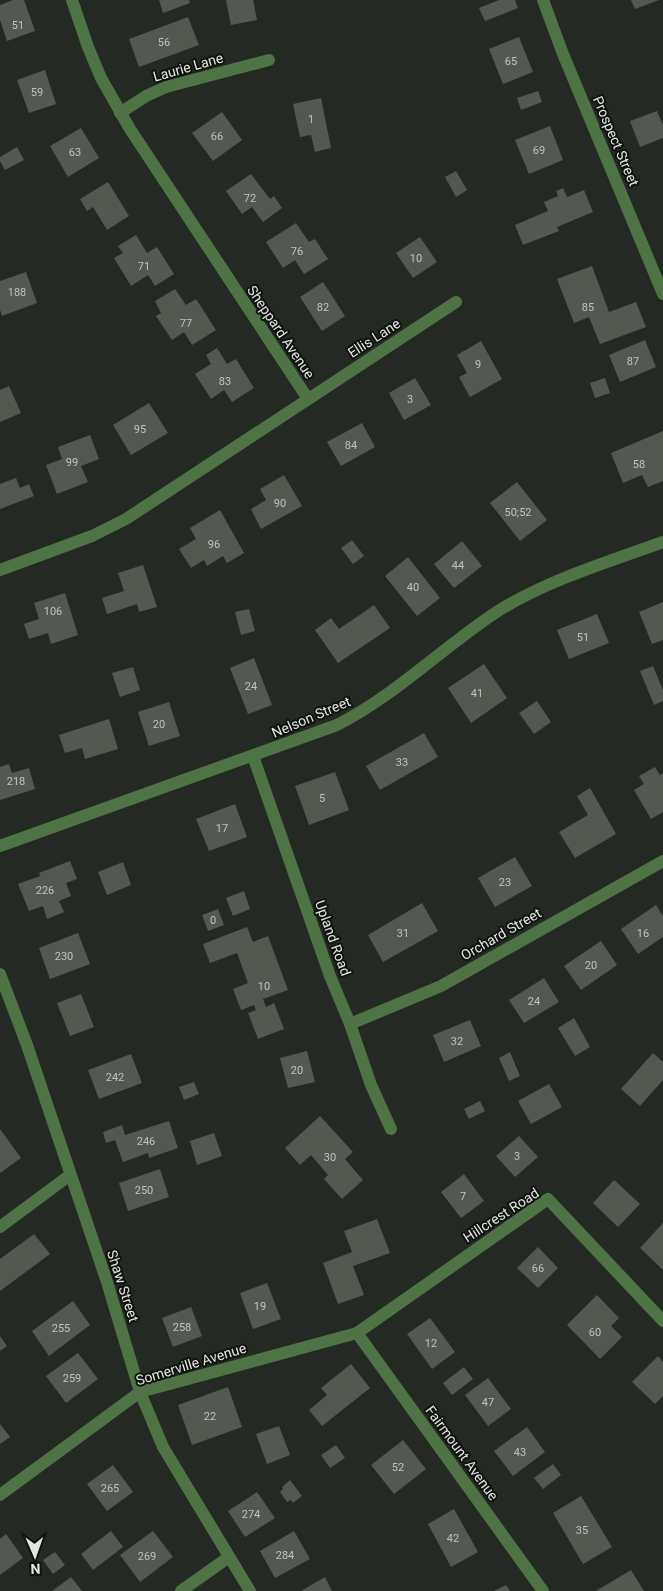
<svg xmlns="http://www.w3.org/2000/svg" width="663" height="1591" font-family="Roboto,sans-serif">
	<style>
		.building { fill: #535951 }
		.lines { fill: none; stroke-linecap: round; stroke-linejoin: round }
		.minor { stroke: #4e7344; stroke-width: 12 }
		.tertiary { stroke: #4e7344; stroke-width: 12 }
		.labels { text-anchor: middle; stroke-width: 4; stroke-linejoin: round; paint-order: stroke }
		.number-label { font-size: 11px; fill: #bfc4be }
		.street-label { font-size: 14px; fill: #e3e7e2; stroke: #0f120e }
	</style>
	<rect width="100%" height="100%" fill="#242a23"/>
	<g class="building">
		<path d="M13,0H24L35,31L7,41L0,20V5Z"/>
		<path d="M159,0H189L190,3L163,13Z"/>
		<path d="M226,0H253L257,20L231,25Z"/>
		<path d="M499,0H515L518,8L485,21L479,8Z"/>
		<path d="M631,0H659L635,9Z"/>
		<path d="M188,17L199,45L139,67L129,39Z"/>
		<path d="M519,37L533,72L503,84L489,49Z"/>
		<path d="M45,70L56,104L29,113L17,80Z"/>
		<path d="M538,91L542,102L521,110L517,98Z"/>
		<path d="M321,98L331,148L315,152L311,135L300,137L293,104Z"/>
		<path d="M657,111L663,125V138L640,147L630,121Z"/>
		<path d="M222,112L242,140L213,161L192,133Z"/>
		<path d="M550,126L563,160L529,174L515,140Z"/>
		<path d="M81,128L99,158L68,177L50,146Z"/>
		<path d="M17,147L24,160L5,170L0,161V157Z"/>
		<path d="M456,171L467,190L456,197L445,177Z"/>
		<path d="M251,174L270,199L274,196L282,208L263,222L252,207L242,214L226,191Z"/>
		<path d="M108,182L129,216L107,230L93,207L87,211L80,199Z"/>
		<path d="M563,188L567,197L584,190L593,212L557,227L559,231L523,245L515,225L548,211L544,202L558,196L556,191Z"/>
		<path d="M296,223L309,242L315,239L328,259L304,274L295,260L283,268L266,242Z"/>
		<path d="M136,235L147,253L157,247L174,274L155,286L148,275L131,286L114,258L123,253L118,246Z"/>
		<path d="M420,237L437,262L413,278L396,253Z"/>
		<path d="M592,266L609,312L636,302L646,327L600,344L589,317L574,323L557,279Z"/>
		<path d="M26,272L37,303L2,316L0,310V281Z"/>
		<path d="M323,282L345,316L322,331L300,297Z"/>
		<path d="M175,289L186,305L196,299L216,330L192,345L184,332L172,340L156,316L161,313L155,301Z"/>
		<path d="M645,340L656,367L620,382L609,355Z"/>
		<path d="M481,341L502,379L470,397L459,377L467,373L457,355Z"/>
		<path d="M217,348L227,364L236,359L254,388L232,402L224,390L211,399L195,374L211,364L206,355Z"/>
		<path d="M415,378L431,405L404,420L389,393Z"/>
		<path d="M605,378L610,393L595,398L590,383Z"/>
		<path d="M9,386L21,413L0,422V390Z"/>
		<path d="M149,403L168,433L131,455L113,425Z"/>
		<path d="M362,423L375,447L341,466L327,442Z"/>
		<path d="M663,431V481L648,487L642,475L623,483L611,453Z"/>
		<path d="M90,435L99,459L81,466L88,482L57,494L46,465L62,459L58,447Z"/>
		<path d="M284,475L302,506L261,529L251,509L266,500L260,489Z"/>
		<path d="M16,478L20,488L29,484L34,496L0,509V484Z"/>
		<path d="M517,482L547,520L520,541L490,503Z"/>
		<path d="M220,510L244,553L227,563L223,556L207,566L204,560L191,568L179,549L196,539L190,528Z"/>
		<path d="M352,540L364,556L353,564L341,548Z"/>
		<path d="M462,541L482,566L454,588L434,564Z"/>
		<path d="M408,557L440,598L417,616L385,576Z"/>
		<path d="M143,565L157,607L139,612L137,604L107,614L102,598L124,591L118,573Z"/>
		<path d="M65,593L78,635L51,644L48,633L29,639L24,624L39,619L34,603Z"/>
		<path d="M663,602V640L652,644L639,612Z"/>
		<path d="M374,605L390,628L338,663L315,630L331,618L339,629Z"/>
		<path d="M249,609L255,631L241,635L235,612Z"/>
		<path d="M597,614L609,643L569,659L557,630Z"/>
		<path d="M254,658L272,705L248,714L230,668Z"/>
		<path d="M484,664L507,698L471,723L448,688Z"/>
		<path d="M653,666L663,690V701L654,705L640,671Z"/>
		<path d="M133,667L140,690L120,697L112,673Z"/>
		<path d="M537,701L551,722L534,734L519,713Z"/>
		<path d="M169,702L180,736L149,746L138,712Z"/>
		<path d="M109,719L118,749L85,759L82,748L65,753L59,735Z"/>
		<path d="M424,733L438,757L380,790L366,766Z"/>
		<path d="M9,764L12,773L29,768L35,789L0,800V767Z"/>
		<path d="M655,767L660,775L663,773V812L651,819L634,790L644,784L639,776Z"/>
		<path d="M335,772L349,810L309,825L295,786Z"/>
		<path d="M590,788L616,834L575,858L559,832L588,815L577,796Z"/>
		<path d="M235,804L247,837L209,851L196,819Z"/>
		<path d="M515,857L532,886L495,907L478,878Z"/>
		<path d="M70,861L77,879L66,883L71,896L59,901L64,912L47,919L43,906L29,911L18,884L40,876L39,873Z"/>
		<path d="M123,862L131,885L107,895L98,872Z"/>
		<path d="M244,891L250,909L233,916L226,898Z"/>
		<path d="M422,903L438,931L383,962L368,935Z"/>
		<path d="M656,905L663,916V937L638,954L621,929Z"/>
		<path d="M218,909L224,925L208,931L202,915Z"/>
		<path d="M247,927L253,942L268,936L288,990L263,999L266,1007L274,1003L284,1029L258,1039L248,1013L256,1010L254,1005L241,1010L233,989L248,983L237,953L210,963L203,944Z"/>
		<path d="M78,933L90,964L50,979L39,948Z"/>
		<path d="M601,941L617,965L581,990L564,966Z"/>
		<path d="M544,978L559,1002L524,1023L509,1000Z"/>
		<path d="M81,994L94,1027L70,1036L57,1003Z"/>
		<path d="M574,1018L590,1047L575,1056L558,1028Z"/>
		<path d="M470,1020L481,1046L444,1062L433,1035Z"/>
		<path d="M307,1051L315,1082L288,1088L280,1058Z"/>
		<path d="M510,1052L520,1076L509,1081L499,1058Z"/>
		<path d="M653,1053L663,1062V1080L640,1106L621,1089Z"/>
		<path d="M131,1054L142,1083L99,1099L88,1070Z"/>
		<path d="M194,1082L199,1094L184,1100L179,1087Z"/>
		<path d="M549,1084L562,1107L531,1124L518,1101Z"/>
		<path d="M480,1101L485,1111L469,1119L464,1109Z"/>
		<path d="M320,1116L353,1152L345,1159L363,1180L342,1199L324,1179L328,1175L311,1155L300,1165L285,1148Z"/>
		<path d="M169,1121L178,1148L149,1158L148,1153L123,1162L115,1140L106,1143L103,1132L122,1125L125,1135Z"/>
		<path d="M0,1129L21,1158L0,1173Z"/>
		<path d="M214,1133L222,1156L197,1165L190,1141Z"/>
		<path d="M519,1136L538,1157L515,1177L496,1156Z"/>
		<path d="M160,1169L169,1197L128,1211L119,1183Z"/>
		<path d="M464,1174L484,1201L461,1218L441,1192Z"/>
		<path d="M614,1180L640,1204L618,1227L593,1203Z"/>
		<path d="M377,1219L390,1253L353,1266L364,1295L338,1304L323,1263L352,1252L344,1231Z"/>
		<path d="M663,1223V1270L640,1248Z"/>
		<path d="M34,1234L50,1254L0,1291V1259Z"/>
		<path d="M538,1247L558,1268L538,1288L517,1268Z"/>
		<path d="M267,1283L281,1319L253,1329L240,1293Z"/>
		<path d="M597,1295L619,1318L611,1326L622,1337L600,1359L567,1325Z"/>
		<path d="M73,1301L90,1325L49,1356L32,1331Z"/>
		<path d="M191,1307L202,1336L173,1347L162,1318Z"/>
		<path d="M430,1318L455,1352L432,1369L407,1334Z"/>
		<path d="M0,1336L7,1346L0,1351Z"/>
		<path d="M78,1353L98,1379L66,1403L46,1376Z"/>
		<path d="M658,1356L663,1362V1396L655,1404L632,1382Z"/>
		<path d="M351,1364L370,1388L322,1426L309,1410L327,1395L321,1388Z"/>
		<path d="M464,1367L473,1379L452,1395L443,1383Z"/>
		<path d="M488,1378L511,1409L488,1426L465,1395Z"/>
		<path d="M228,1387L242,1427L192,1445L178,1405Z"/>
		<path d="M0,1424L10,1437L0,1444Z"/>
		<path d="M279,1426L290,1455L267,1464L256,1434Z"/>
		<path d="M527,1427L545,1452L513,1476L494,1451Z"/>
		<path d="M403,1440L426,1469L394,1494L371,1465Z"/>
		<path d="M336,1445L345,1458L330,1468L321,1455Z"/>
		<path d="M553,1464L561,1475L543,1489L534,1478Z"/>
		<path d="M113,1465L133,1492L107,1511L87,1484Z"/>
		<path d="M290,1480L302,1496L293,1503L291,1500L287,1502L280,1492L283,1489L282,1487Z"/>
		<path d="M257,1492L275,1518L245,1537L228,1511Z"/>
		<path d="M581,1496L612,1547L583,1564L553,1513Z"/>
		<path d="M454,1509L478,1552L451,1567L428,1524Z"/>
		<path d="M111,1531L123,1547L93,1570L81,1554Z"/>
		<path d="M153,1531L173,1557L140,1582L120,1555Z"/>
		<path d="M294,1531L310,1559L275,1578L260,1551Z"/>
		<path d="M6,1534L23,1558L0,1575V1539Z"/>
		<path d="M55,1552L65,1565L53,1574L43,1560Z"/>
		<path d="M631,1570L644,1591H596Z"/>
		<path d="M71,1577L82,1591H52Z"/>
		<path d="M325,1577L332,1591H301Z"/>
		<path d="M506,1585L510,1591H494Z"/>
	</g>
	<g class="lines">
		<g class="minor">
			<path d="M72,0L88,47L101,78L130,129L308,399"/>
			<path d="M543,0L563,54L663,294"/>
			<path d="M120,113L146,96L166,87L269,60"/>
			<path d="M0,570L92,536L126,519L456,302"/>
			<path d="M253,756L330,976L350,1024L371,1085L391,1129"/>
			<path d="M0,846L337,725C396,695 443,647 498,611C548,580 608,562 663,542"/>
			<path d="M350,1024L441,986L663,861"/>
			<path d="M0,1227L70,1175"/>
			<path d="M357,1333L543,1591"/>
			<path d="M0,1495L140,1392L357,1333L548,1199L663,1321"/>
			<path d="M181,1591L229,1557"/>
		</g>
		<path class="tertiary" d="M0,974L27,1045L107,1282L140,1392L163,1447L250,1591"/>
	</g>
	<g class="labels">
		<g class="number-label">
			<text x="18" y="29">51</text>
			<text x="164" y="46">56</text>
			<text x="511" y="65">65</text>
			<text x="37" y="96">59</text>
			<text x="311" y="123">1</text>
			<text x="217" y="140">66</text>
			<text x="539" y="154">69</text>
			<text x="75" y="156">63</text>
			<text x="250" y="202">72</text>
			<text x="297" y="255">76</text>
			<text x="416" y="262">10</text>
			<text x="144" y="270">71</text>
			<text x="17" y="296">188</text>
			<text x="323" y="311">82</text>
			<text x="588" y="311">85</text>
			<text x="186" y="327">77</text>
			<text x="633" y="365">87</text>
			<text x="478" y="368">9</text>
			<text x="225" y="385">83</text>
			<text x="410" y="403">3</text>
			<text x="140" y="433">95</text>
			<text x="351" y="449">84</text>
			<text x="72" y="466">99</text>
			<text x="639" y="468">58</text>
			<text x="280" y="507">90</text>
			<text x="518" y="516">50;52</text>
			<text x="214" y="548">96</text>
			<text x="458" y="569">44</text>
			<text x="413" y="591">40</text>
			<text x="53" y="615">106</text>
			<text x="583" y="641">51</text>
			<text x="251" y="690">24</text>
			<text x="477" y="697">41</text>
			<text x="159" y="728">20</text>
			<text x="402" y="766">33</text>
			<text x="16" y="785">218</text>
			<text x="322" y="802">5</text>
			<text x="222" y="832">17</text>
			<text x="505" y="886">23</text>
			<text x="45" y="894">226</text>
			<text x="213" y="924">0</text>
			<text x="403" y="937">31</text>
			<text x="643" y="937">16</text>
			<text x="64" y="960">230</text>
			<text x="591" y="969">20</text>
			<text x="264" y="990">10</text>
			<text x="534" y="1005">24</text>
			<text x="457" y="1045">32</text>
			<text x="297" y="1074">20</text>
			<text x="115" y="1081">242</text>
			<text x="146" y="1145">246</text>
			<text x="517" y="1160">3</text>
			<text x="330" y="1161">30</text>
			<text x="144" y="1194">250</text>
			<text x="463" y="1200">7</text>
			<text x="538" y="1272">66</text>
			<text x="260" y="1310">19</text>
			<text x="182" y="1331">258</text>
			<text x="61" y="1332">255</text>
			<text x="595" y="1336">60</text>
			<text x="431" y="1347">12</text>
			<text x="72" y="1382">259</text>
			<text x="488" y="1406">47</text>
			<text x="210" y="1420">22</text>
			<text x="520" y="1456">43</text>
			<text x="398" y="1471">52</text>
			<text x="110" y="1492">265</text>
			<text x="251" y="1518">274</text>
			<text x="582" y="1534">35</text>
			<text x="453" y="1542">42</text>
			<text x="285" y="1559">284</text>
			<text x="147" y="1560">269</text>
		</g>
		<g class="street-label">
			<text transform="translate(188 67) rotate(-16)" y="5">Laurie Lane</text>
			<text transform="translate(616 141) rotate(67)" y="5">Prospect Street</text>
			<text transform="translate(281 332) rotate(56)" y="5">Sheppard Avenue</text>
			<text transform="translate(374 338) rotate(-33)" y="5">Ellis Lane</text>
			<text transform="translate(311 717) rotate(-23)" y="5">Nelson Street</text>
			<text transform="translate(501 934) rotate(-30)" y="5">Orchard Street</text>
			<text transform="translate(333 938) rotate(70)" y="5">Upland Road</text>
			<text transform="translate(501 1215) rotate(-33)" y="5">Hillcrest Road</text>
			<text transform="translate(123 1286) rotate(72)" y="5">Shaw Street</text>
			<text transform="translate(191 1364) rotate(-17)" y="5">Somerville Avenue</text>
			<text transform="translate(462 1453) rotate(54)" y="5">Fairmount Avenue</text>
		</g>
	</g>
	<g transform="translate(35 1556) rotate(178)" stroke="#0f120e" stroke-width="4" paint-order="stroke">
	<path d="M0-4L9 19L0 12L-9 19Z" fill="#e3e7e2"/>
	<text y="-8" font-size="14" font-weight="bold" text-anchor="middle" fill="#e3e7e2">N</text>
	</g>
</svg>
